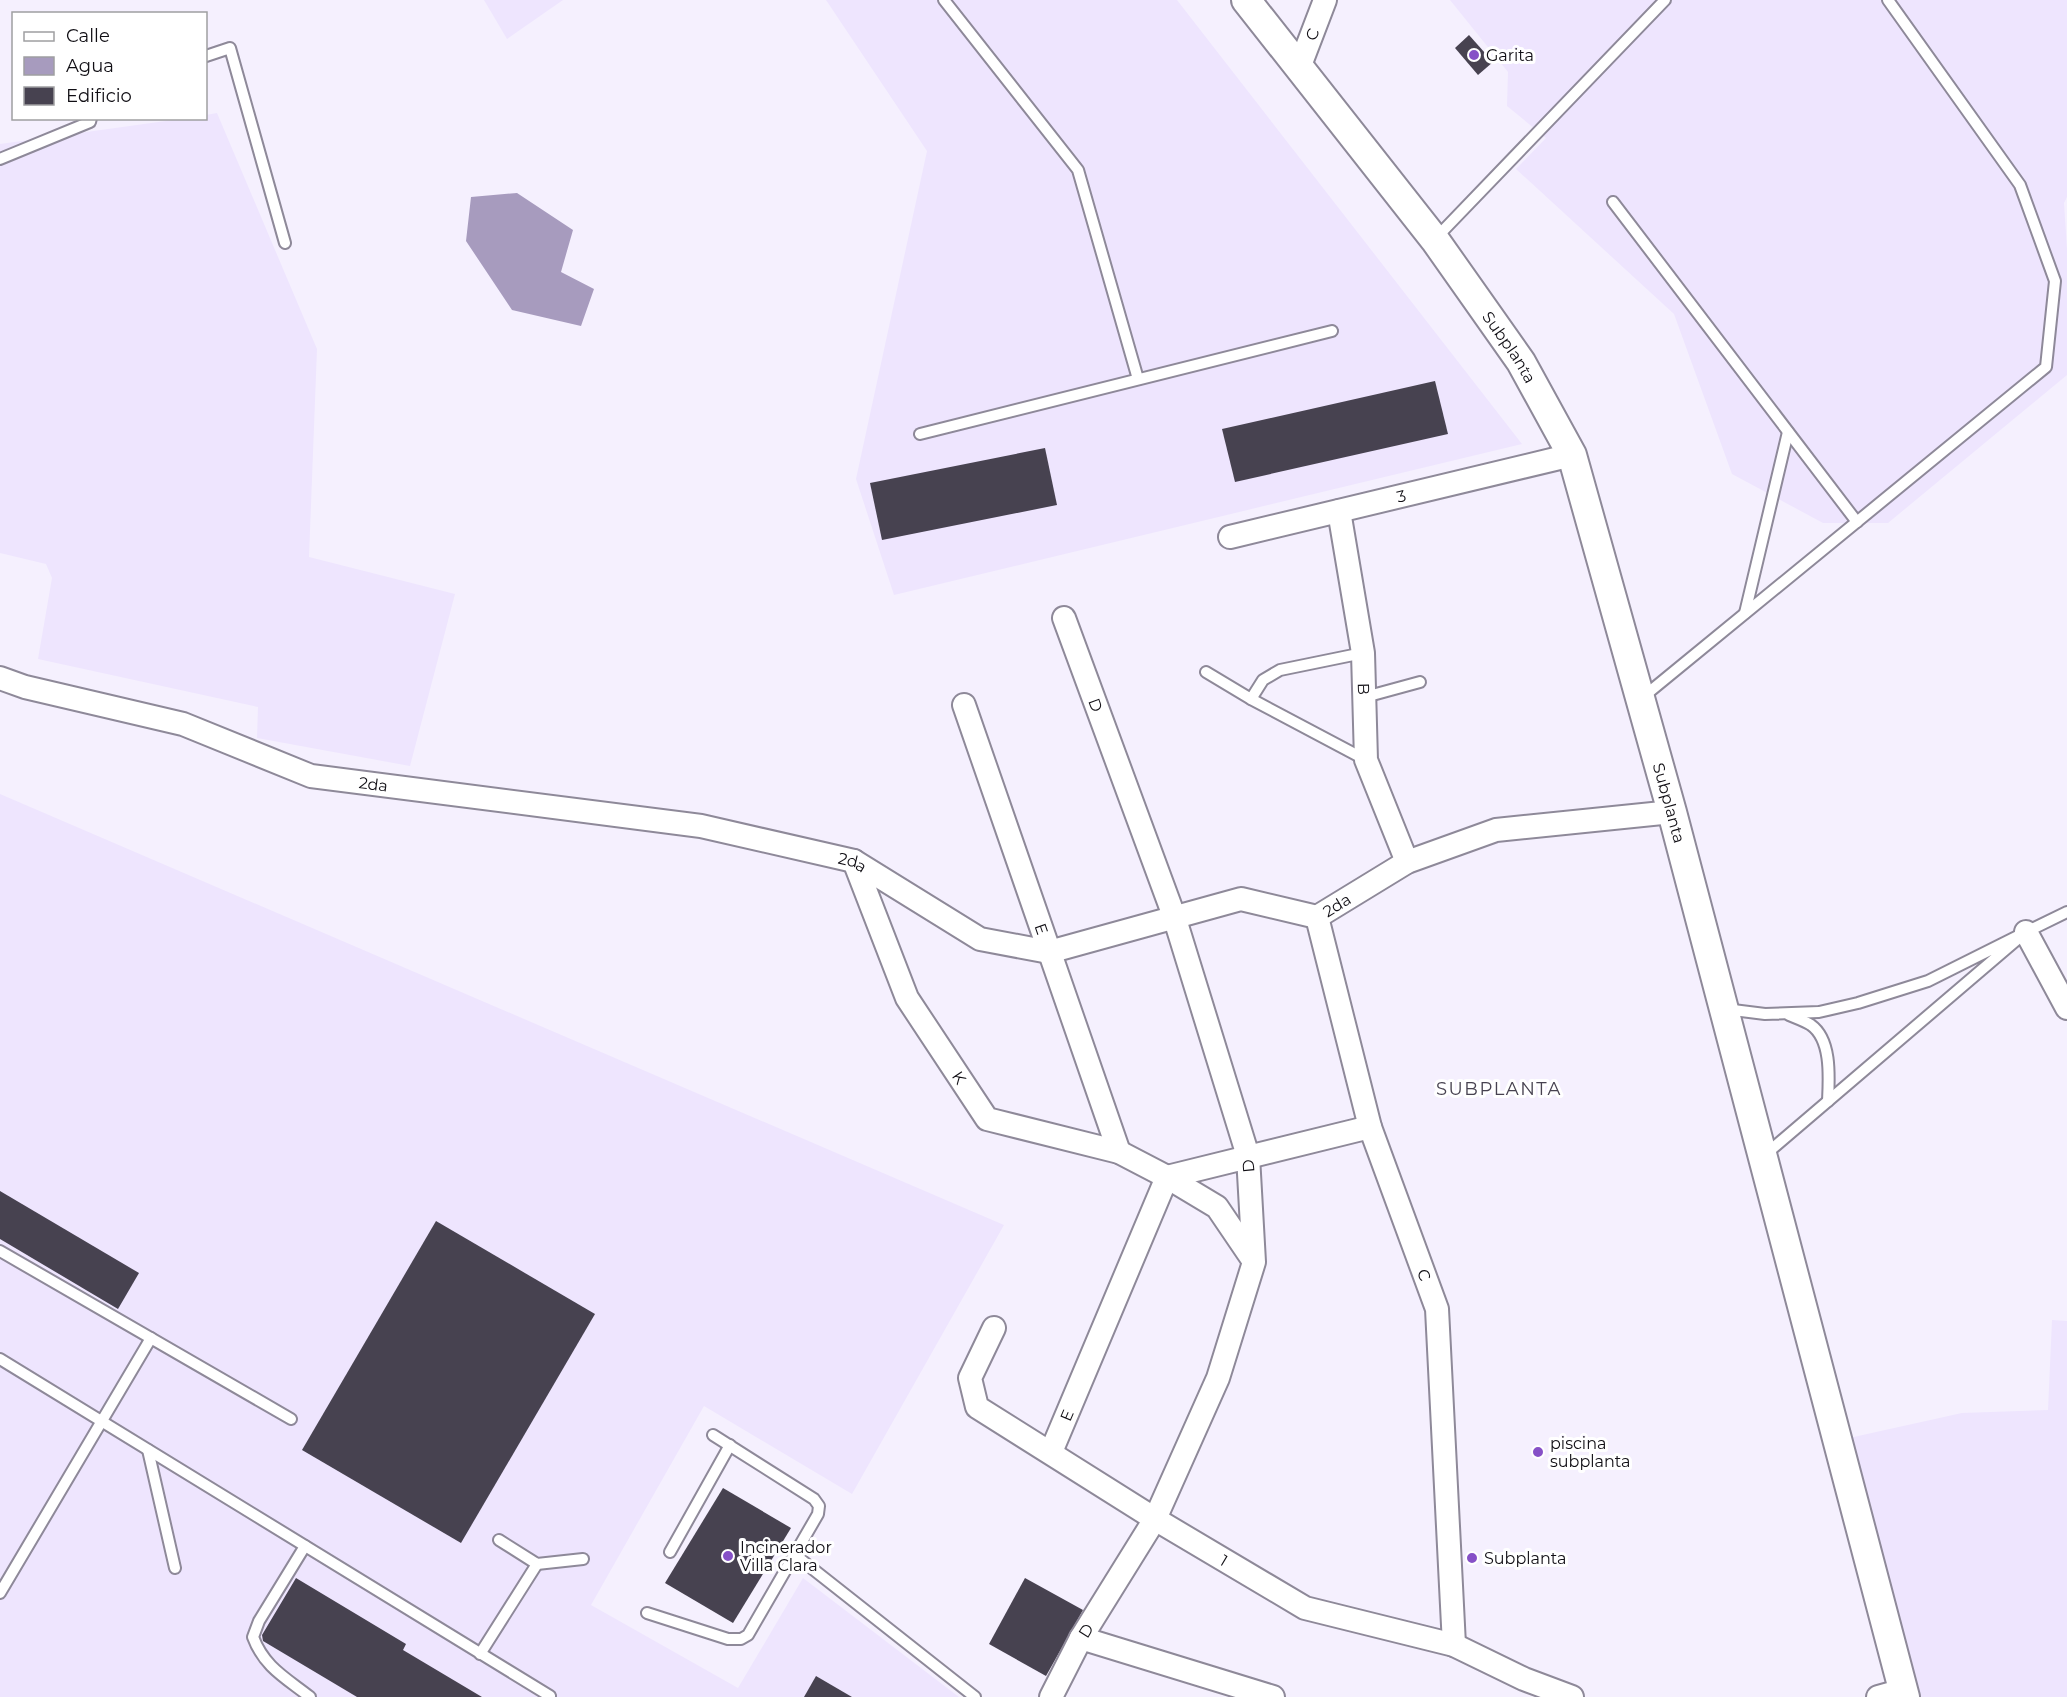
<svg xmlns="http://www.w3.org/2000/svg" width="2067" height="1697" font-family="Montserrat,sans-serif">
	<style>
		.built { fill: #eee5fe }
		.water { fill: #a79bbe }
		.building { fill: #474250 }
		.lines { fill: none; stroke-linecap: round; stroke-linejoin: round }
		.service-casing { stroke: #8e8999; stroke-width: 14 }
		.minor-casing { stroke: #8e8999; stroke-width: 26 }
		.tertiary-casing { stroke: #8e8999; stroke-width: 32 }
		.service { stroke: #fff; stroke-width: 10 }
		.minor { stroke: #fff; stroke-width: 22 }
		.tertiary { stroke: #fff; stroke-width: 28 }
		.poi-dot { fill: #8650c7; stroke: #fff; stroke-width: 2 }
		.labels { text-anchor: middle; stroke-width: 6; stroke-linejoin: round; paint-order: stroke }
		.street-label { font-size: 16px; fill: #100e14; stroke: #fff }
		.poi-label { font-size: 16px; fill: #100e14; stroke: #fff; text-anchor: start }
		.neighbourhood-label { font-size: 18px; letter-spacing: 1.5px; fill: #474250; stroke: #fff }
	</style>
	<rect width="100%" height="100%" fill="#f5f0fe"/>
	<g class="built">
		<path d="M484,0H563L507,39Z"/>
		<path d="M826,0H1177L1522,444L894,595L856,479L927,151Z"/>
		<path d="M1450,0H2067V197L2064,203L2067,249V375L1888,523H1823L1732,474L1674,314L1516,169L1546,138L1507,106L1508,72Z"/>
		<path d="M217,113L317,349L309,557L455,594L410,766L257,738L258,707L38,659L52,578L46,564L0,553V144L180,119L206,118V115Z"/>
		<path d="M0,794L1004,1225L852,1494L704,1406L591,1605L738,1688L803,1578L959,1697H0Z"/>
		<path d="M2052,1320L2067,1321V1697H1920L1849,1438L1962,1413L2048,1410Z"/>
	</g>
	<path class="water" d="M517,193L573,230L561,272L594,289L581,326L512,310L466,241L471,197Z"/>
	<g class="building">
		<path d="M1469,35L1493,62L1478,75L1455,48Z"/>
		<path d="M1435,381L1448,434L1235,482L1222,429Z"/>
		<path d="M1045,448L1057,505L882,540L870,483Z"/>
		<path d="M0,1191L139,1273L118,1309L0,1239Z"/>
		<path d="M436,1221L595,1314L461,1543L302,1450Z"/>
		<path d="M723,1488L791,1528L733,1623L665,1583Z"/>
		<path d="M296,1578L406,1644L403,1650L482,1697H357L263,1641L262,1635Z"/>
		<path d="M1025,1578L1083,1610L1046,1676L989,1644Z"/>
		<path d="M816,1676L852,1697H804Z"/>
	</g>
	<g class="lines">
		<defs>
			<g id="service">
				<path d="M944,0L1078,170L1138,379"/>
				<path d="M206,56L230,48L285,243"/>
				<path d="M0,159L90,122L91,118"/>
				<path d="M1613,202L1857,522"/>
				<path d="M1435,239L1665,0"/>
				<path d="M920,434L1332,331"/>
				<path d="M1745,613L1788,432"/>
				<path d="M1206,672L1251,699L1366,760"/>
				<path d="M1365,697L1420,682"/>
				<path d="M1643,697L2046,367L2055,281L2020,185L1888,0"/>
				<path d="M1251,699L1263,680L1280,670L1363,653"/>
				<path d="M2026,932L2067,912"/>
				<path d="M1725,1009L1765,1014L1819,1012L1858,1003L1928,981L2026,932L1766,1154"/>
				<path d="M1789,1015C1796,1018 1805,1021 1811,1025C1832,1040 1829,1078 1828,1101"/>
				<path d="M0,1251L291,1419"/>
				<path d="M0,1359L550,1696"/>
				<path d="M148,1450L175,1568"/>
				<path d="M499,1540L537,1564L583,1559"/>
				<path d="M305,1546L259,1621L253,1637C264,1667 286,1678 310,1697"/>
				<path d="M670,1552L730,1445"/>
				<path d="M795,1555L975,1697"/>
				<path d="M0,1593L151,1338"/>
				<path d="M647,1613L728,1639H741L748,1635L818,1514L819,1506L814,1499L713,1435"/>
				<path d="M480,1654L537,1564"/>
			</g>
			<g id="minor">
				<path id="s1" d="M1299,68L1325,0"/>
				<path id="s2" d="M1339,511L1363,653L1366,760L1407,862"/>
				<path id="s3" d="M1230,537L1572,455"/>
				<path id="s4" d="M0,678L25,687L183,724L311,776L701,826L854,861L980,939L1049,952L1241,899L1317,917L1407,862L1496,830L1672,812"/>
				<path id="s5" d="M964,705L1119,1152"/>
				<path id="s6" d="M854,861L907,998L987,1119L1119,1152L1167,1177L1217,1207L1253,1260"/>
				<path id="s7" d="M1317,917L1370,1127L1437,1309L1454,1645"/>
				<path d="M2026,932L2067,1008"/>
				<path id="s8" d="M994,1328L970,1378L977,1407L1155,1519L1305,1608L1454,1645L1524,1679L1572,1697"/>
				<path id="s9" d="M1051,1452L1167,1177L1370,1127"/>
				<path d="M1081,1638L1273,1697"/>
				<path id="s10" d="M1051,1697L1081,1638L1155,1519L1218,1378L1254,1262L1248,1156L1174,916L1064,618"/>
				<path d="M1878,1697L1903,1690"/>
			</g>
			<g id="tertiary">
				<path id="s11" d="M1246,0L1435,240L1521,362L1572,455L1672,812L1905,1697"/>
			</g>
		</defs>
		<use href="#service" class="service-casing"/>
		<use href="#minor" class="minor-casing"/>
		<use href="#tertiary" class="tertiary-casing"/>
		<use href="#service" class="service"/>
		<use href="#minor" class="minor"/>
		<use href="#tertiary" class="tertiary"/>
	</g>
	<g class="poi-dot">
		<circle cx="1474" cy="55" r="6"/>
		<circle cx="1538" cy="1452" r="6"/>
		<circle cx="728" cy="1556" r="6"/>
		<circle cx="1472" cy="1558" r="6"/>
	</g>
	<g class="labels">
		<g class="street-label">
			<text dy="6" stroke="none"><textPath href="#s1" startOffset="36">C</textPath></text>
			<text dy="6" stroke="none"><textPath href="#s11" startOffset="436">Subplanta</textPath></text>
			<text dy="6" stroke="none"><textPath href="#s3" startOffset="176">3</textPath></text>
			<text dy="6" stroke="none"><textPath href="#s2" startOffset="180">B</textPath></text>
			<text transform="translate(1096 705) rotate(70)" y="6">D</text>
			<text dy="6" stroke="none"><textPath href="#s4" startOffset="390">2da</textPath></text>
			<text dy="6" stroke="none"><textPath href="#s11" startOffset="922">Subplanta</textPath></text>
			<text dy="6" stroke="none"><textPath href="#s4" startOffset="876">2da</textPath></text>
			<text dy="6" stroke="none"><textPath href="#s4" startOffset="1396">2da</textPath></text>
			<text dy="6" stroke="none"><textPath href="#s5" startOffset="237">E</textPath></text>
			<text dy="6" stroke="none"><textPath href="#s6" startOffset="242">K</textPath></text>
			<text transform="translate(1248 1166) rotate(-95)" y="6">D</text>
			<text dy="6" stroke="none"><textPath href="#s7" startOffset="374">C</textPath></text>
			<text dy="6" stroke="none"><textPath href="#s9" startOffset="40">E</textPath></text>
			<text dy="6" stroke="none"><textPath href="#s8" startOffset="376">1</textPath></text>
			<text dy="6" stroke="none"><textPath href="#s10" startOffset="75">D</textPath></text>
		</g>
		<g class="poi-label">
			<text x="1486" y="61">Garita</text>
			<text x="1550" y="1449">piscina<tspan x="1550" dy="18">subplanta</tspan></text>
			<text x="740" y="1553">Incinerador<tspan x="740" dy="18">Villa Clara</tspan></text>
			<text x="1484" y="1564">Subplanta</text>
		</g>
		<g class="neighbourhood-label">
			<text x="1499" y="1095">SUBPLANTA</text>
		</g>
	</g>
	<rect x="12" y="12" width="195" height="108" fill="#ffffff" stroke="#9f9fa1" stroke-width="1.5"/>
	<rect x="24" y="32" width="30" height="9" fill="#ffffff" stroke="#9f9fa1" stroke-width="1.5"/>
	<text x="66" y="42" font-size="18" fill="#100e14">Calle</text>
	<rect x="24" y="57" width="30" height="18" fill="#a79bbe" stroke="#9f9fa1" stroke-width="1.5"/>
	<text x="66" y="72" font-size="18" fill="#100e14">Agua</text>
	<rect x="24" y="87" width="30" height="18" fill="#474250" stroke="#9f9fa1" stroke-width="1.5"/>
	<text x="66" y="102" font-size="18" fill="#100e14">Edificio</text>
</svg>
